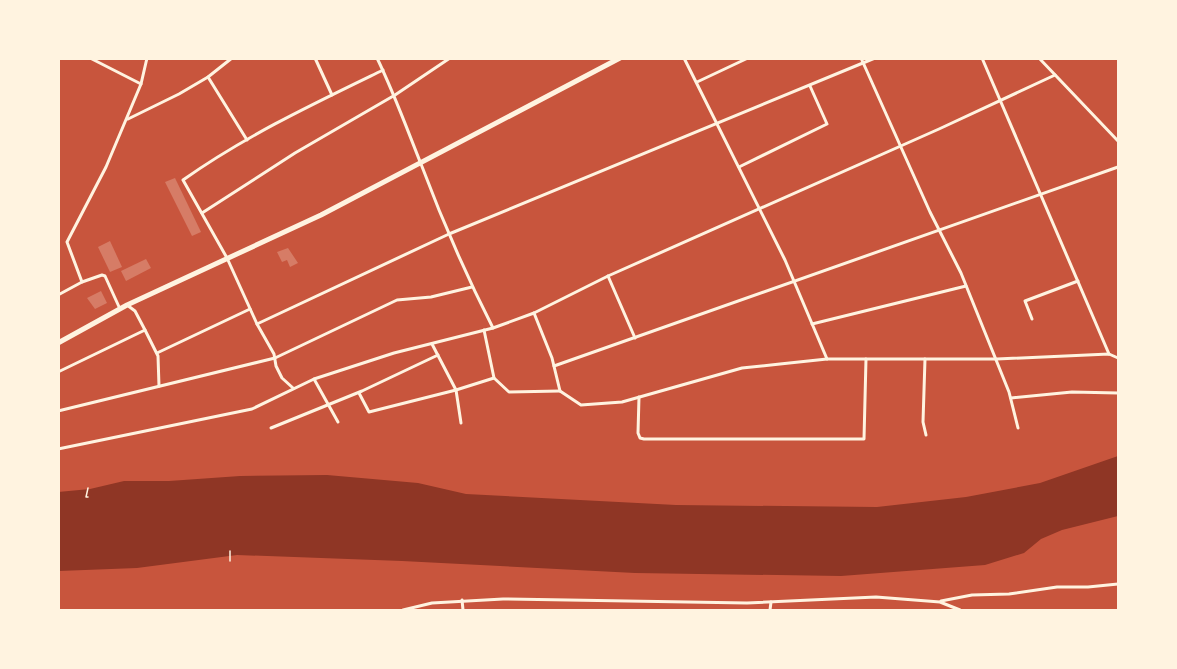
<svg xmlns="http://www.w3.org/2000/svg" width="1177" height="669" font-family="'Fira Sans Condensed',sans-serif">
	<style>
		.water { fill: #8f3625 }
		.building { fill: #d67c66 }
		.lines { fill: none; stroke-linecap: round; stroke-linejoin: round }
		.path { stroke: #fff3e0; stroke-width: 1.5 }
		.minor { stroke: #fff3e0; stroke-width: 3 }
		.primary { stroke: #fff3e0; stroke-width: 5 }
	</style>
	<rect width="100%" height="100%" fill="#c8553d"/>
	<path class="water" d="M1118,456V516L1062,530L1041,539L1024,553L985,565L841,576L635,573L402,561L237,555L137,568L59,571L58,492L90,489L124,481H169L240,476L327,475L418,483L466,494L676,505L877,507L966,497L1040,483Z"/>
	<g class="building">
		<path d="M175,178L201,232L192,236L165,182Z"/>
		<path d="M110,241L122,267L110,272L98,247Z"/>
		<path d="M288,248L298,263L290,267L287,260L282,262L277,252Z"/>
		<path d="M146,259L151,268L126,281L121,271Z"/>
		<path d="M101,291L107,303L95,309L87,298Z"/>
	</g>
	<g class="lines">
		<g class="path">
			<path d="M88,488L86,497H88"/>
			<path d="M230,551V561"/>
		</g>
		<g class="minor">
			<path d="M90,58L141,84"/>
			<path d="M315,58L332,95"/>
			<path d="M377,58C394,93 407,129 421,164C442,220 466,275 493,328"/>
			<path d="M684,58L785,260L827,359"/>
			<path d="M861,58L930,212L961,273L1009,392L1018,428"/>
			<path d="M982,58L1109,354"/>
			<path d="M1039,58L1118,141"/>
			<path d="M208,77L247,140"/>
			<path d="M697,82L748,58"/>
			<path d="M128,119L179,94L208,77L232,58"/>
			<path d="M739,167L827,124L810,86"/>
			<path d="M202,213L295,153L395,95L450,58"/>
			<path d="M608,276L635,338"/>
			<path d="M58,295L82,282"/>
			<path d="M127,305L135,311L145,330"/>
			<path d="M120,309L105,276L102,275L82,282L67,242L106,167L141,84L147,58"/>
			<path d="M534,313L552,358L560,391L581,405L622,402L742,368L780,364L827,359H997L1109,354L1118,358"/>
			<path d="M1032,319L1025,301L1078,281"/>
			<path d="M257,324L449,234L875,58"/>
			<path d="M812,324L966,286"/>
			<path d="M484,330L494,378L509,392L560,391"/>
			<path d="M432,344L456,390L461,423"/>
			<path d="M157,353L250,309"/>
			<path d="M925,359L923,422L926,435"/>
			<path d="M554,366L1118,167"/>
			<path d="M58,372L145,330L158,356L159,386"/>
			<path d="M314,379L338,422"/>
			<path d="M293,388L282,378L276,366L274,354L257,324L227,258L183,180C245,136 315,103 383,70"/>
			<path d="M359,393L369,412L456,390L494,378"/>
			<path d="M639,397L638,433L640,438L644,439H864L866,359"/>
			<path d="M1011,398L1072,392L1118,393"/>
			<path d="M58,411L275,358L397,300L431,297L472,287"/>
			<path d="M271,428L362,391L438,355"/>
			<path d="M58,449L252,409L314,379L394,353L493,328L534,313L608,276L939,129L1055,75"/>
			<path d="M462,600L463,610"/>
			<path d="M941,601L972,595L1009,594L1057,587H1088L1118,584"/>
			<path d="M403,610L432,603L503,599L747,603L876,597L940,602L960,610"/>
			<path d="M770,610L771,602"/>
		</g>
		<path class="primary" d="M58,343L127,305L321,215L620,58"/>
	</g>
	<rect width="1177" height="669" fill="none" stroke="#fff3e0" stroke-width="120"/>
</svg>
